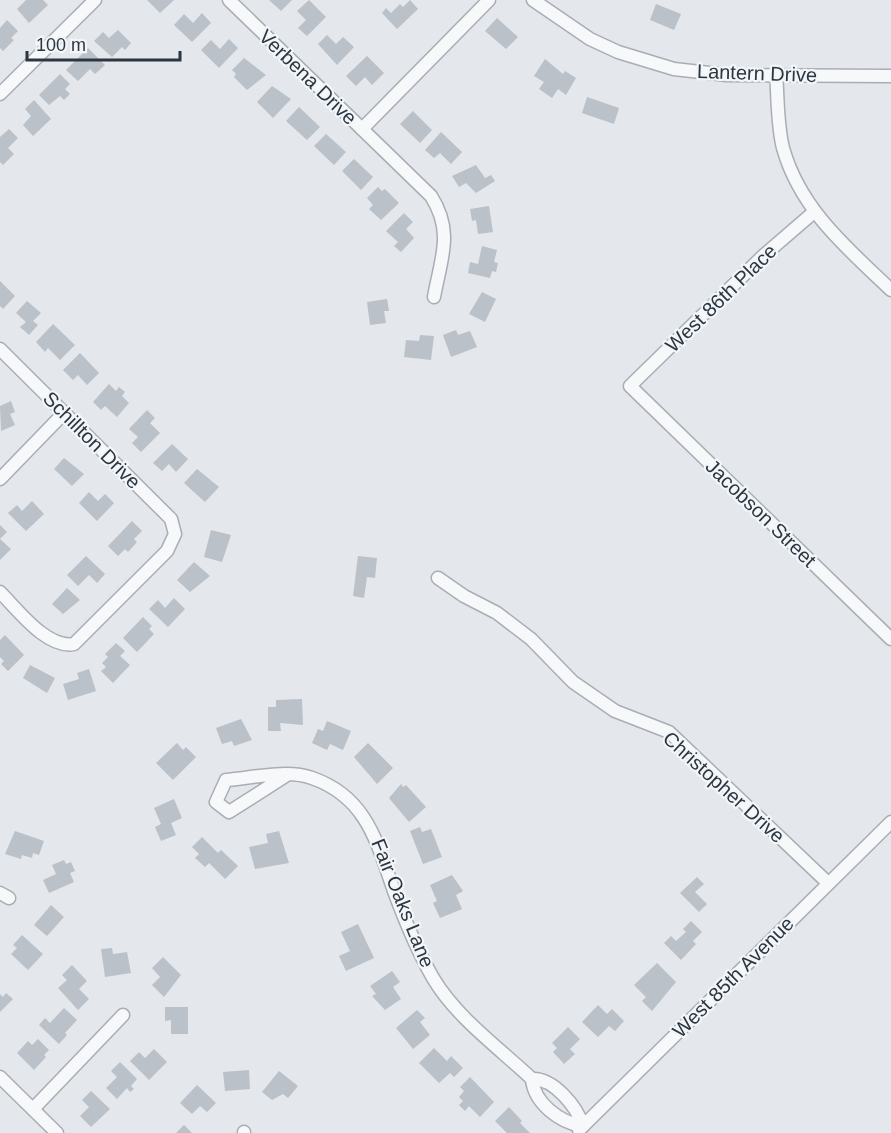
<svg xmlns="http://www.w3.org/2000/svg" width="891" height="1133" font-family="Helvetica,sans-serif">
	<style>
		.building { fill: #bbc1c8 }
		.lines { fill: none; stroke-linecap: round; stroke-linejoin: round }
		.minor-casing { stroke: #a9aeb5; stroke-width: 15 }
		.minor { stroke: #f6f8f9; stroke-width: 12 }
		.labels { text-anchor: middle; stroke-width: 4.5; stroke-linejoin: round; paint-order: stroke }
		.street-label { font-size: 20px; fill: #2c3643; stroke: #f3f6f8 }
	</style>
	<rect width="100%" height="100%" fill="#e4e7eb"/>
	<g class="building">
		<path d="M26,0H43L48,5L29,23L17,9Z"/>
		<path d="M147,0H174L160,13Z"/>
		<path d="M269,0H292L281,11Z"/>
		<path d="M309,0L326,17L307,36L298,28L306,20L297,11Z"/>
		<path d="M410,0L418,9L397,29L382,13L386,8L391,13L400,4L403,7Z"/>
		<path d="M656,4L681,14L674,30L650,20Z"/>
		<path d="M202,13L211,23L192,42L174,25L184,14L193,23Z"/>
		<path d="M497,18L518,37L506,49L485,31Z"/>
		<path d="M7,20L18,31L11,38L14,40L3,51L0,48V28Z"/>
		<path d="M118,30L131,43L125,50L122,47L112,57L94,41L103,32L109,38Z"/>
		<path d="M327,35L336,44L343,37L354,47L337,65L318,44Z"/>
		<path d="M229,39L238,48L219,68L201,50L211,40L220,49Z"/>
		<path d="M88,48L105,65L95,74L90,69L78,81L66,70Z"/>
		<path d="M367,56L384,73L372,85L365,77L356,86L346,76Z"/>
		<path d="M244,58L266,75L247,90L234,77L236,74L232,70Z"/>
		<path d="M545,59L563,74L565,71L576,78L566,95L558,89L552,98L539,89L544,82L534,76Z"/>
		<path d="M60,74L70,84L65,89L70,94L64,100L60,96L49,105L39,95Z"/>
		<path d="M272,86L291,99L273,118L257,102Z"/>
		<path d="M587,97L619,108L614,124L582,113Z"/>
		<path d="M34,100L51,119L33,136L23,125L31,116L25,109Z"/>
		<path d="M299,107L320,127L307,140L286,121Z"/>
		<path d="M413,111L432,130L420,143L400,124Z"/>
		<path d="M9,129L18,138L8,148L14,154L3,165L0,162V137Z"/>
		<path d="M441,132L462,152L451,164L440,153L434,158L425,150Z"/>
		<path d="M326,134L346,152L334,165L314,146Z"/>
		<path d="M354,159L373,177L361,190L342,171Z"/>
		<path d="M476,165L485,178L491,175L495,181L476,193L466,183L459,187L452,176Z"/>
		<path d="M378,187L382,191L385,189L399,203L381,220L369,209L373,205L367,198Z"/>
		<path d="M489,206L493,232L478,234L476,220L472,221L470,209Z"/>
		<path d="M404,213L413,222L406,229L414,238L401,252L394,246L398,242L386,231Z"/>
		<path d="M482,246L497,250L494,262L498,263L496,272L492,271L490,278L468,273L470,262L478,264Z"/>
		<path d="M0,281L15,296L3,309L0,306Z"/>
		<path d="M482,292L496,299L485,322L469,314Z"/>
		<path d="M387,299L389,311H384L386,323L370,325L367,302Z"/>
		<path d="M27,301L41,313L33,321L38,325L29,335L20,327L26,322L16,313Z"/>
		<path d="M53,324L75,345L60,360L48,348L45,352L36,342Z"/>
		<path d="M456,330L458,335L470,331L477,347L451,357L443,335Z"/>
		<path d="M420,335L434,336L431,360L404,357L406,340L419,341Z"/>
		<path d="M80,353L99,373L87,385L78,375L73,380L63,370Z"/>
		<path d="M109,384L116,391L119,387L125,392L122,396L129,403L117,417L105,406L101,410L93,402Z"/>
		<path d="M11,401L15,412L10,414L15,425L1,431L0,406Z"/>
		<path d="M147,410L155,418L150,423L160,433L141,452L132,443L138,437L129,429Z"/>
		<path d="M172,444L188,459L176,472L169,464L162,471L153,463Z"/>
		<path d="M64,458L84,474L72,486L54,469Z"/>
		<path d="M197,469L219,487L205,502L184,483Z"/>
		<path d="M89,492L98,501L105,494L114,503L97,521L79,503Z"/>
		<path d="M32,501L44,514L26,531L8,513L17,505L22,511Z"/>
		<path d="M132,521L142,531L134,539L137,542L128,552L125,549L118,556L108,546Z"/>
		<path d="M0,525L7,532L0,539L11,549L0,560Z"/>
		<path d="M211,530L231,535L222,562L204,557Z"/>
		<path d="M86,556L105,574L97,583L89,575L78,586L67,575Z"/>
		<path d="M358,556L377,558L375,578L367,577L364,598L353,596Z"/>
		<path d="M194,562L210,576L190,592L177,580Z"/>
		<path d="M67,588L80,600L63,614L52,604Z"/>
		<path d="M174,598L185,609L168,627L149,609L158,600L165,608Z"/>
		<path d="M143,617L152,626L149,629L154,634L137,652L123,638Z"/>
		<path d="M5,635L24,655L8,671L1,664L4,661L0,657V640Z"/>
		<path d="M116,643L125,651L120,656L130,665L113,683L101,671L106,667L102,663L108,657L105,654Z"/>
		<path d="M30,665L55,678L47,693L23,678Z"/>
		<path d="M89,669L96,691L68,700L63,684L79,679L77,673Z"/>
		<path d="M302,699L303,725L280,723L281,731H268V707H276V700Z"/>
		<path d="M241,719L252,740L234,746L232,741L222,744L216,728Z"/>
		<path d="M327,721L351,731L343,750L330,744L327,750L312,743L318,729L323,731Z"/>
		<path d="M177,743L183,750L186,747L196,757L173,780L156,763Z"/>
		<path d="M368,743L393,768L377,784L354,757Z"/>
		<path d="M401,784L403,787L406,785L426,807L409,822L389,798Z"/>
		<path d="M174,799L182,818L171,823L176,835L161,841L155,827L161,824L154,808Z"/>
		<path d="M420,827L422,832L431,829L442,857L423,864L410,831Z"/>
		<path d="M15,831L44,841L39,855L33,853L32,858L22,855L21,859L5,854Z"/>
		<path d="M279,831L289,863L255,869L249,847L268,843L266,834Z"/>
		<path d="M202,837L218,853L221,850L238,866L225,879L209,863L205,867L195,858L199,854L192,847Z"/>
		<path d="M64,860L66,864L71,862L75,871L70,873L74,882L49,893L43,880L56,874L52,865Z"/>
		<path d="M452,875L463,891L456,895L462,909L440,918L433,903L437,901L430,885Z"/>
		<path d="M697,877L704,884L695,892L707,904L699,912L680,893Z"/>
		<path d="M51,905L64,917L47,936L34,925Z"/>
		<path d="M691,921L702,932L693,941L696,944L681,960L664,943L671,936L676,941L686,932L683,929Z"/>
		<path d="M358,924L374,958L346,971L339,956L350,951L341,932Z"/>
		<path d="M22,935L43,954L28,970L11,954L17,948L13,945Z"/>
		<path d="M112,948L113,954L127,952L131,973L105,977L101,949Z"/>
		<path d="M163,957L181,975L164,997L152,985L160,977L152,968Z"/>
		<path d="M657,963L676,982L652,1011L642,1001L646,997L634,985Z"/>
		<path d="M72,965L87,981L79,989L89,999L78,1010L58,988L67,980L62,975Z"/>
		<path d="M392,971L400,982L393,987L401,999L385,1010L372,996L376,994L370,986Z"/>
		<path d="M6,993L13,999L0,1012V994L3,997Z"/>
		<path d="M598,1005L607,1014L612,1009L624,1021L615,1031L609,1026L598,1037L582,1022Z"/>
		<path d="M165,1007H188V1034H171V1020L165,1021Z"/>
		<path d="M64,1008L77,1020L65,1033L67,1035L59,1044L39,1025L45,1018L50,1023Z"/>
		<path d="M417,1010L425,1018L420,1022L430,1035L413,1049L396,1028Z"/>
		<path d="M568,1027L580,1039L570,1049L575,1054L564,1064L553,1052L557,1048L552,1043Z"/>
		<path d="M38,1039L49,1050L44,1055L46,1057L34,1070L17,1053L28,1041L32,1045Z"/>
		<path d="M434,1048L447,1061L451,1056L463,1068L454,1077L450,1073L439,1083L419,1063Z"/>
		<path d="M154,1049L167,1062L149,1080L130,1061L139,1052L145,1058Z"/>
		<path d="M120,1062L137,1079L131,1086L134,1089L130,1092L127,1088L117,1099L106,1088L117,1077L111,1071Z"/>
		<path d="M249,1070L250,1089L225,1091L223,1072Z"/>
		<path d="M279,1071L298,1086L288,1098L283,1094L272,1100L262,1092Z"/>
		<path d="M470,1077L494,1102L480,1117L469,1106L465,1111L459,1105L463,1101L459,1097L464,1091L460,1087Z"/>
		<path d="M197,1085L216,1103L207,1112L200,1106L192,1114L180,1103Z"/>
		<path d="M91,1091L110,1109L91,1127L80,1116L89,1107L82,1100Z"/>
		<path d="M509,1107L522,1121L520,1123L530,1133H507L495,1121Z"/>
		<path d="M184,1125L192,1133H176Z"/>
	</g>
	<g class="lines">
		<defs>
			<g id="minor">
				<path d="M229,0L431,196C454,232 441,258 434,297"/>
				<path d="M533,0L590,39L618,52L674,69L727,75L891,76"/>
				<path d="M776,73C778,98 777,124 783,148C800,209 847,248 891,290"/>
				<path d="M0,94L95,0"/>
				<path d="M362,129L489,0"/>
				<path d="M814,212L763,256L630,386L891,639"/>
				<path d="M0,349L171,519L175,534L167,551L74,644C47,649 18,610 0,592"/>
				<path d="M0,479L64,413"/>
				<path d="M438,578L464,596L497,613L531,639L573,682L615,711L669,732L828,883"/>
				<path d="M287,775L229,812L216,802L226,780C252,778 287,769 312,778C367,797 377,843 394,891C405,921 417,950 433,978C456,1017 499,1048 532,1079C534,1103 560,1123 583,1126"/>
				<path d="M0,893L9,898"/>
				<path d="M0,1077L57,1133"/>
				<path d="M532,1079C554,1078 577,1107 583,1126"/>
				<path d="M33,1109L123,1015"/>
				<path d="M579,1130L891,822"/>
				<path d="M244,1133V1132"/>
			</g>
		</defs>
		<use href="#minor" class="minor-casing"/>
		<use href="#minor" class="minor"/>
	</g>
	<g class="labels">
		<g class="street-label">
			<text transform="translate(757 73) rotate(2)" y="7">Lantern Drive</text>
			<text transform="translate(308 77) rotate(44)" y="7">Verbena Drive</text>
			<text transform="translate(721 298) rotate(-44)" y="7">West 86th Place</text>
			<text transform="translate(92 440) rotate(45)" y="7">Schillton Drive</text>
			<text transform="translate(761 513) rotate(44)" y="7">Jacobson Street</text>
			<text transform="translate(724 787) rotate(42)" y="7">Christopher Drive</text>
			<text transform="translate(403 903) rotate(68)" y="7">Fair Oaks Lane</text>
			<text transform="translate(733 977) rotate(-45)" y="7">West 85th Avenue</text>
		</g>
	</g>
	<path d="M27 51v9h153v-9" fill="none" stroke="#2c3643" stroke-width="3"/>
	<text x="36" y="51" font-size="18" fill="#2c3643" stroke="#f3f6f8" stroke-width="4.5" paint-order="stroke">100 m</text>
</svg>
